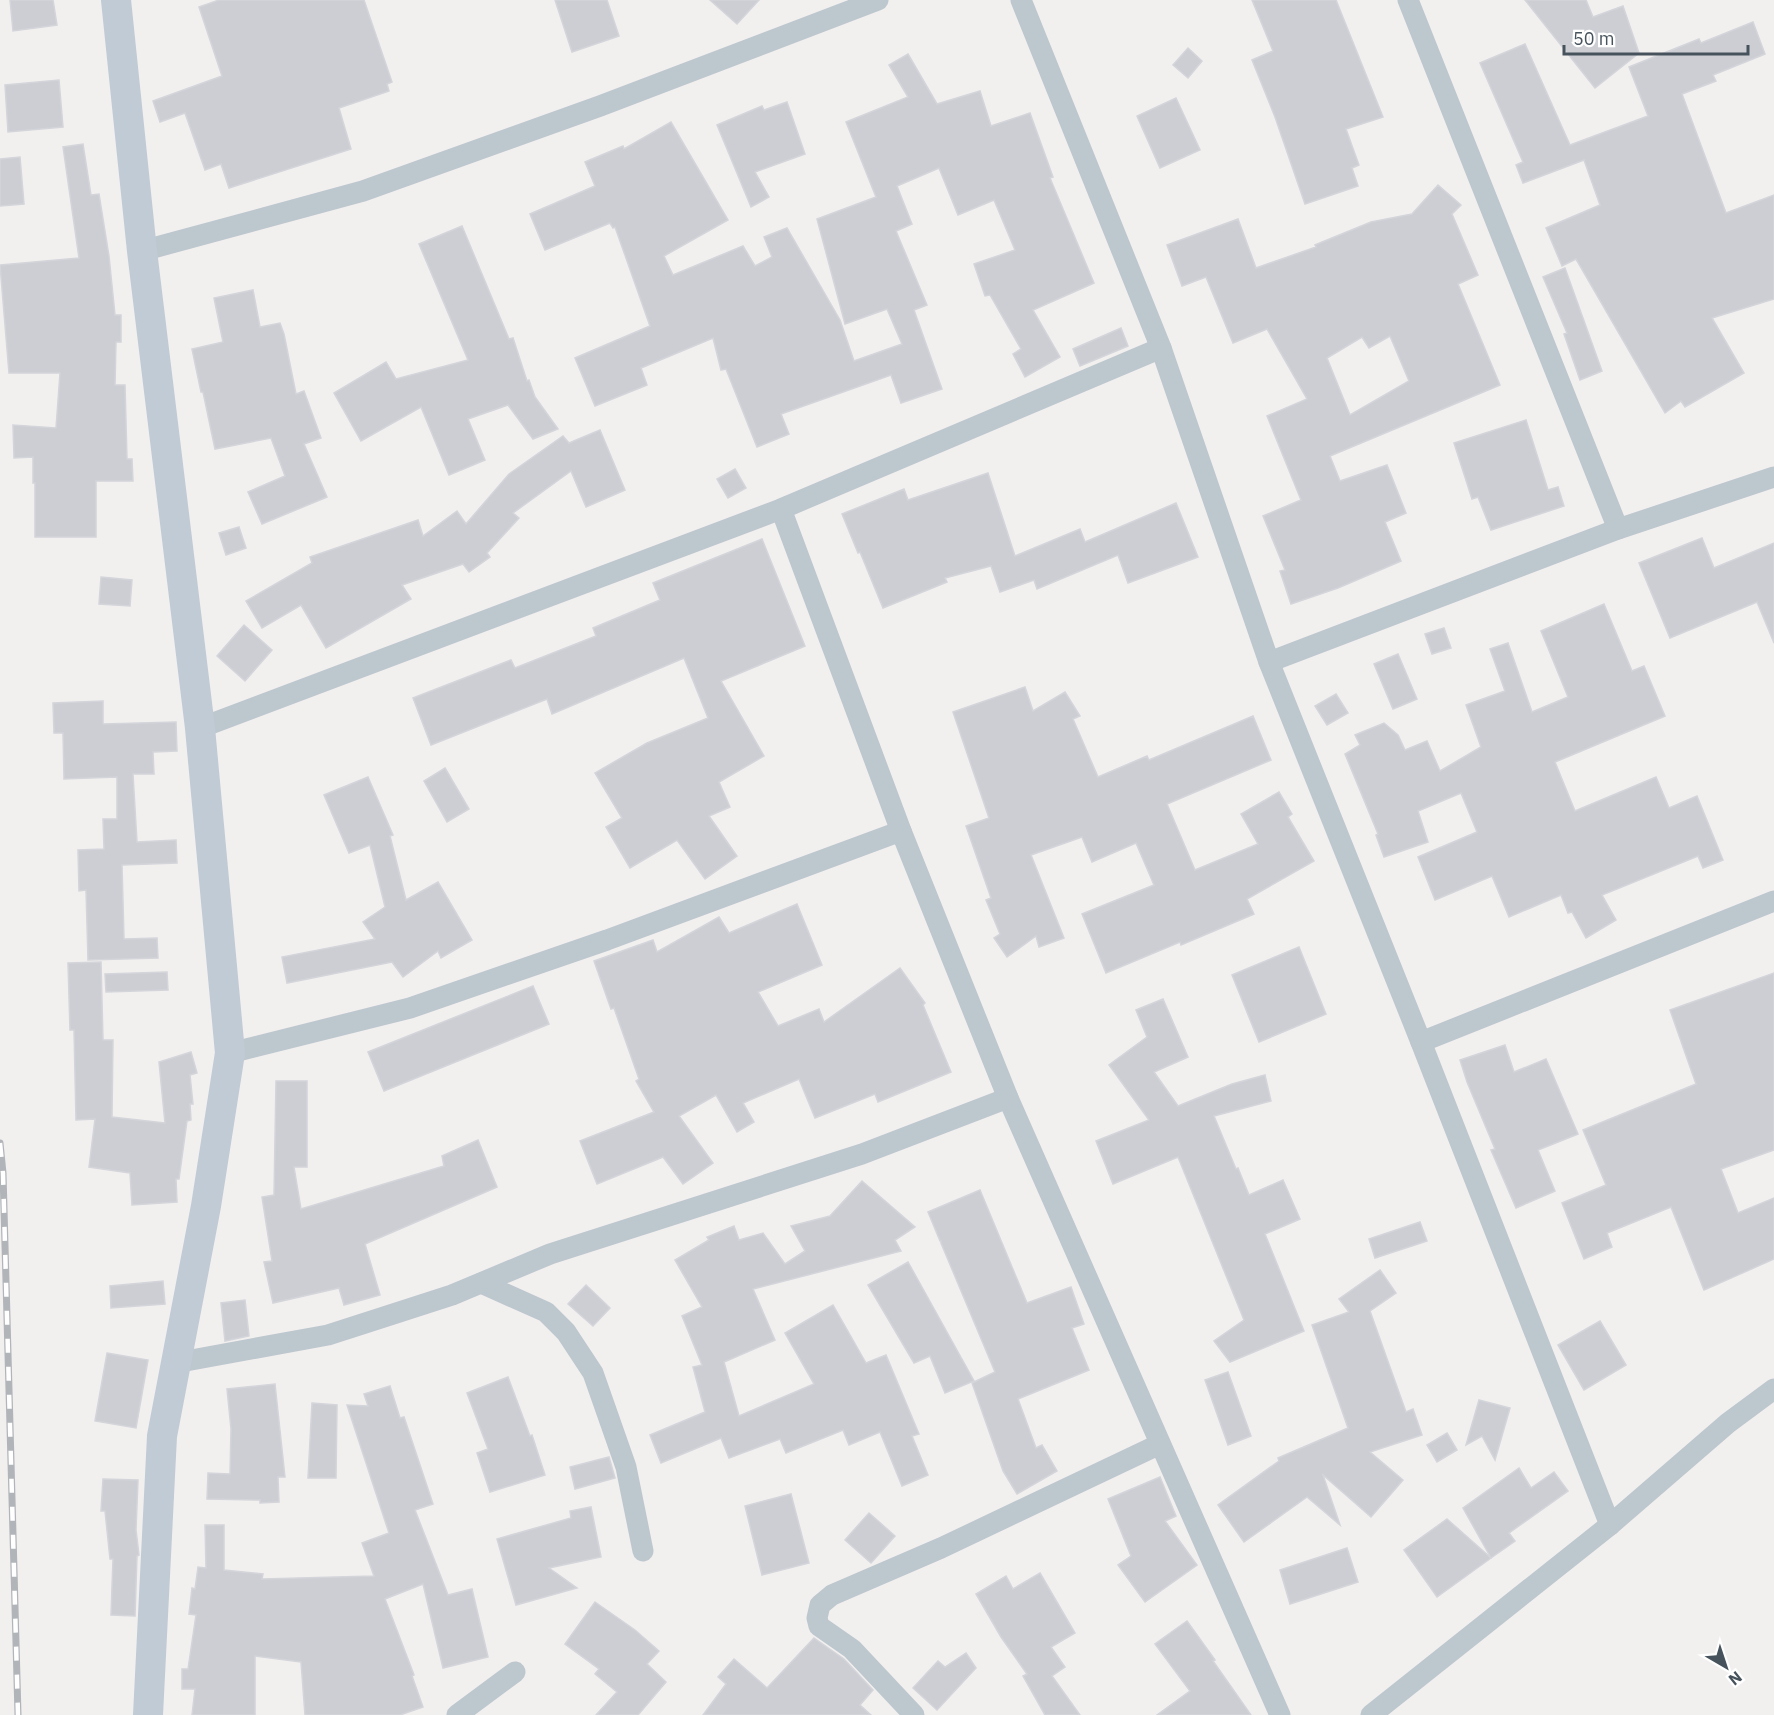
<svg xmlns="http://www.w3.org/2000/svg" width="1774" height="1715" font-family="'IBM Plex Sans',sans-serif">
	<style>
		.building { fill: #ccced4; stroke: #d3d5da; stroke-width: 1.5; fill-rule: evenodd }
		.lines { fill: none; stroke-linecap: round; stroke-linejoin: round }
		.street { stroke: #bdc7ce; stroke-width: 21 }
		.secondary { stroke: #c0cbd6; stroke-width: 30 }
		.rail-casing { stroke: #b1b5b9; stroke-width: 7 }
		.rail { stroke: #fff; stroke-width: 4.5; stroke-dasharray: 14; stroke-linecap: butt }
	</style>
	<rect width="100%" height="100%" fill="#f2efef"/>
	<g class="building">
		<path d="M10,0H53L57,25L13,31Z"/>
		<path d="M219,0H364L392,82L387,84L389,91L339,108L351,149L229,188L221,164L205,170L185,113L160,122L153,101L222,76L199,7Z"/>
		<path d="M555,0H607L619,36L572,52Z"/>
		<path d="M710,0H759L737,24Z"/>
		<path d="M1252,0H1336L1383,117L1346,129L1359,165L1352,168L1358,186L1305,204L1275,117L1252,60L1273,51Z"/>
		<path d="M1525,0H1586L1593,17L1623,6L1639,53L1595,88Z"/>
		<path d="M1753,22L1765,54L1713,75L1716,81L1682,94L1726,213L1774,195V299L1712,318L1744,373L1685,407L1681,401L1665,413L1576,259L1562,266L1546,228L1600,205L1584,160L1523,183L1516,165L1523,162L1480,63L1525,44L1570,145L1648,116L1629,67L1699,39L1701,43Z"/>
		<path d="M1188,48L1202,61L1188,78L1173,65Z"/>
		<path d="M908,54L937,104L980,91L991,126L1030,113L1053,177L1050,178L1094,283L1033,310L1060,357L1025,377L1013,354L1021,349L990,295L985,296L974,264L1015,250L994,200L958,215L939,168L897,186L912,224L896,231L927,305L914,310L942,389L901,403L891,375L781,414L789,434L757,447L726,369L721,370L713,338L641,368L647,385L595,406L575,358L650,326L615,227L613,228L610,223L545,250L530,214L595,186L585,162L623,146L624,149L671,122L728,220L664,256L673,275L743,246L755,266L772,257L764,237L787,228L840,320L854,361L902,344L887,309L845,324L817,219L876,197L846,122L908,97L889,65Z"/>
		<path d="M59,80L63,127L8,132L5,85Z"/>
		<path d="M1176,98L1200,150L1160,168L1137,116Z"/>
		<path d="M787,102L805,154L755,172L769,197L751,207L717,125L762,106L764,110Z"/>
		<path d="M83,144L91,195L99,194L109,256L115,315H121V342H116L115,385H125L127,459H132L133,481H96V537H35V483H33V457L14,458L13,425L56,428L60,373H9L0,265L79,258L63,147Z"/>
		<path d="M20,157L24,204L0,206V159Z"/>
		<path d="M1438,185L1461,205L1452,214L1478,275L1458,284L1500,385L1330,456L1340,481L1387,465L1406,513L1385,522L1401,561L1338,588L1291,604L1280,571L1285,570L1263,516L1301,500L1267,416L1307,399L1267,329L1233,343L1206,277L1182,286L1167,245L1238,219L1256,268L1316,247L1315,245L1371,222L1412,214ZM1390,336L1409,381L1350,415L1327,358L1362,337L1369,348Z"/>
		<path d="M462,226L509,339L513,338L527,381L529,380L535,397L558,429L533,439L508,405L468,419L485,460L449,475L421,407L361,441L334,393L386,362L396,379L468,360L419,244Z"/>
		<path d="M1565,268L1602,371L1580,380L1564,334L1567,333L1543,277Z"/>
		<path d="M253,290L260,327L280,323L284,334L296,394L304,391L321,438L304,444L327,497L262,524L248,492L285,476L271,438L215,449L203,392H201L192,349L223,342L214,298Z"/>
		<path d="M1121,328L1128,346L1080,366L1073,349Z"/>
		<path d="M1526,420L1548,490L1558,487L1564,506L1491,530L1478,497L1472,499L1454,443Z"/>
		<path d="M600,430L625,490L586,507L571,471L513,513L519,518L487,553L490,557L469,572L463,564L402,585L411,599L326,648L301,605L262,628L246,601L312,563L310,557L418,520L423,536L457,511L466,524L509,474L563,436L569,443Z"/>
		<path d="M735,469L746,488L728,498L717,479Z"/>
		<path d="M988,473L1015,556L1080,529L1085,542L1176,503L1198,557L1128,583L1118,555L1037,589L1034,580L1000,592L991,566L945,578L947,582L883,608L860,552L858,553L842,514L904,489L908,500Z"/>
		<path d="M239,527L246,548L226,555L219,533Z"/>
		<path d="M1702,538L1714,568L1774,543V643L1757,602L1670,638L1639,563Z"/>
		<path d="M762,539L805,646L721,681L764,756L719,782L730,807L709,816L737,856L705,879L677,840L630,868L606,827L622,818L595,773L647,743L708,718L684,658L552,714L547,699L431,745L413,698L511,660L515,668L596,636L593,628L660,600L653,583Z"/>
		<path d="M101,577L132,580L130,606L99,604Z"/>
		<path d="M1604,604L1632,671L1644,666L1665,716L1555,762L1575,811L1656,777L1669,808L1697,796L1723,860L1703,868L1698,856L1602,895L1616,920L1586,938L1572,912L1568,913L1561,895L1509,917L1492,876L1435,900L1418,857L1477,832L1461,793L1418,811L1428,842L1384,857L1376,835L1378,834L1345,754L1360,745L1355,735L1384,723L1398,735L1405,750L1427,741L1440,771L1481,747L1466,705L1505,691L1490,649L1508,643L1532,712L1568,697L1541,631Z"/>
		<path d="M244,625L272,650L245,681L217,656Z"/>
		<path d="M1444,628L1451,648L1432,654L1425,634Z"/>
		<path d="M1398,654L1417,699L1393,709L1374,664Z"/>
		<path d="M1025,687L1033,711L1065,692L1080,716L1073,719L1098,777L1147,756L1149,760L1253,716L1271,760L1167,804L1195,870L1258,844L1241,814L1279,792L1292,814L1288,817L1314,861L1247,899L1254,914L1181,945L1180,942L1106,973L1082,914L1154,885L1136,843L1092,862L1082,837L1031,855L1064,938L1039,947L1036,936L1007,957L994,938L1000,934L986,900L991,898L966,826L989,818L953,712Z"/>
		<path d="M1336,694L1348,713L1327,725L1315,706Z"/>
		<path d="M103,701V724L176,722L177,751L153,752L154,774H133L137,842L176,840L177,863L122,865L124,939L157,938L158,958L88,960L86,890L79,891L78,850L104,849L103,819H117V777L64,779L63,733H54L53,703Z"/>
		<path d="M445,768L469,809L447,822L424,781Z"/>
		<path d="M368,777L393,835L390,836L406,900L438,882L472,940L441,958L438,951L403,977L392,962L287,983L282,957L375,939L363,922L385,907L370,845L349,853L324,795Z"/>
		<path d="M797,904L822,965L758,992L778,1026L819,1009L824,1022L900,968L925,1003L923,1005L951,1072L878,1102L875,1094L815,1118L799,1079L743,1103L754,1122L737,1132L716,1095L679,1116L713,1163L683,1184L663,1157L597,1184L580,1141L654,1112L636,1081L639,1079L614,1008L611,1009L594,961L653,940L657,952L719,917L729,933Z"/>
		<path d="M1299,947L1326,1014L1259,1042L1232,975Z"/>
		<path d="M101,962L103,1040H113L112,1117L165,1123L159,1062L191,1052L197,1073L190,1075L193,1104H190L191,1120L187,1121L179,1179H176L177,1202L132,1205L130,1173L89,1167L95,1119L76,1120L74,1030H70L68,963Z"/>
		<path d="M167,972L168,990L106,992L105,974Z"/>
		<path d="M1774,973V1150L1721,1169L1738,1213L1774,1198V1259L1704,1290L1671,1207L1607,1233L1612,1247L1584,1259L1562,1203L1606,1185L1583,1130L1696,1084L1670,1010Z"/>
		<path d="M533,986L549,1024L384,1091L368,1052Z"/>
		<path d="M1163,999L1188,1057L1154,1072L1178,1106L1232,1084L1265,1075L1271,1101L1214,1116L1236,1169L1238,1168L1249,1195L1283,1180L1300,1219L1265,1234L1304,1331L1230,1362L1214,1341L1244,1320L1178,1157L1113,1184L1096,1141L1149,1120L1109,1065L1147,1037L1136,1010Z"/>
		<path d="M1505,1045L1514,1072L1546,1059L1578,1134L1538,1150L1555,1191L1516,1208L1491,1150L1495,1149L1467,1082L1460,1060Z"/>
		<path d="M276,1081H307V1167H294L301,1209L444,1166L442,1156L478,1140L497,1187L365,1244L380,1295L344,1305L339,1288L273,1303L264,1262L272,1261L262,1197L274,1195Z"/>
		<path d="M862,1181L915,1227L895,1240L901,1251L753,1289L775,1340L724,1362L739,1416L814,1384L785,1333L833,1305L866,1363L886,1355L919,1434L912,1436L928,1475L902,1486L880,1432L849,1445L843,1430L786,1453L780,1439L729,1458L721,1438L661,1463L650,1435L705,1412L693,1367L702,1365L682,1316L702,1307L675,1260L709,1240L707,1237L734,1226L739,1240L763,1233L785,1264L805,1251L791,1226L830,1216Z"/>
		<path d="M980,1190L1027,1303L1071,1287L1084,1324L1072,1328L1089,1370L1018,1399L1036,1448L1042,1445L1057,1471L1017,1494L1003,1471L972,1383L995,1372L941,1243V1241H940L928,1212Z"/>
		<path d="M1420,1222L1427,1241L1375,1258L1369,1239Z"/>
		<path d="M908,1262L974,1381L945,1393L930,1356L914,1363L868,1285Z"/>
		<path d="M1380,1270L1396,1293L1370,1311L1406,1412L1413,1409L1422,1435L1370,1452L1403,1480L1371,1517L1323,1475L1340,1525L1307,1497L1244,1542L1218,1505L1279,1461L1278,1458L1348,1428L1312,1325L1349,1312L1339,1299Z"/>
		<path d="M163,1281L165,1304L111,1308L110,1286Z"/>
		<path d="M586,1285L610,1308L593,1326L568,1304Z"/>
		<path d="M245,1300L249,1336L225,1341L221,1303Z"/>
		<path d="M1600,1321L1626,1365L1584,1390L1558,1345Z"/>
		<path d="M107,1353L148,1360L136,1428L95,1421Z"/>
		<path d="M1228,1372L1251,1436L1228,1445L1205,1380Z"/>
		<path d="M508,1377L530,1436L532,1435L545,1475L490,1492L477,1453L488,1449L467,1393Z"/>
		<path d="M275,1384L285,1477H278L279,1502L260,1503V1500L207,1499L208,1473L230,1474L231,1429L227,1389Z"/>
		<path d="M390,1386L400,1418L404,1417L433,1504L415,1510L448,1595L472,1589L488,1657L443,1668L423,1584L385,1599L414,1675L412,1676L423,1707L400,1715H305L301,1662L255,1656V1715H192L195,1689H182V1669H188L196,1615L189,1614L192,1588L195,1589L198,1567L206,1568L205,1525H224V1570L263,1574L262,1579L374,1576L362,1543L389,1533L347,1405L368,1406L364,1394Z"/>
		<path d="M1479,1400L1510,1408L1495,1460L1482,1436L1466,1445Z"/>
		<path d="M312,1403L337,1405L336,1478H308Z"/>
		<path d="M1447,1433L1457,1450L1437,1462L1427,1445Z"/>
		<path d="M609,1457L615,1478L575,1489L570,1467Z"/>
		<path d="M1519,1468L1531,1488L1554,1472L1568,1491L1509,1533L1515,1541L1491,1558L1463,1508Z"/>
		<path d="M1160,1477L1176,1516L1165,1521L1197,1565L1145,1602L1118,1565L1131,1556L1108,1499Z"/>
		<path d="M103,1479L138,1480L136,1530L139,1555L137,1556L135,1616L111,1615L113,1559H110L105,1511H101Z"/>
		<path d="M791,1494L809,1563L762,1575L745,1506Z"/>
		<path d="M591,1507L601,1557L549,1568L577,1588L516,1605L497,1539L571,1518L570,1511Z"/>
		<path d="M869,1513L895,1536L871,1563L845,1540Z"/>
		<path d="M1447,1519L1491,1558L1437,1597L1404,1550Z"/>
		<path d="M1347,1548L1358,1582L1290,1604L1280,1570Z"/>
		<path d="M1040,1573L1075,1633L1051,1647L1065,1667L1052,1676L1080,1715H1045L1023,1676L1027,1674L1001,1637L976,1594L1006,1576L1013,1589Z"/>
		<path d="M595,1602L635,1630L659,1651L647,1664L666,1682L638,1715H596L617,1692L595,1674L599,1669L565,1644Z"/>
		<path d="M1187,1621L1215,1660L1213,1661L1251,1715H1157L1190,1691L1155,1644Z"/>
		<path d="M814,1638L844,1659L873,1690L860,1705L871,1715H703L726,1684L718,1677L734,1659L767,1688Z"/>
		<path d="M966,1653L976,1668L937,1710L913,1688L938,1661L945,1667Z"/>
	</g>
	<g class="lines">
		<g class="street">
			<path d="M1021,0L1161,348L1269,662L1421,1042L1610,1525"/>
			<path d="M1408,0L1618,529"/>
			<path d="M142,251L363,191L600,106L878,0"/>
			<path d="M781,509L901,831L1008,1098L1280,1715"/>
			<path d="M1269,662L1618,529L1774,477"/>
			<path d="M200,728L781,509L1161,348"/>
			<path d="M1421,1042L1774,901"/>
			<path d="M230,1053L410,1008L607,940L901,831"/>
			<path d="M481,1283L546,1312L566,1332L593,1373L626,1467L643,1551"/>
			<path d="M175,1363L328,1335L387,1316L452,1295L550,1254L862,1154L1008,1098"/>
			<path d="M457,1715L515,1672"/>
			<path d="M914,1715L852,1649L819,1626L817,1618L820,1605L832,1595L941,1548L1160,1444"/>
			<path d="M1371,1715L1610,1525L1728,1423L1774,1389"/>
		</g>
		<path class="secondary" d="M116,0L142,251L200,728L230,1053L206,1206L162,1436L148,1715"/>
		<defs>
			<path id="rail" d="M0,1143L3,1173L18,1715"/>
		</defs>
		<use href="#rail" class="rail-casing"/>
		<use href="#rail" class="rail"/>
	</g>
	<g transform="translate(1726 1667) rotate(141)" stroke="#ffffff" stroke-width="4.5" paint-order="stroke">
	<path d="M0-4.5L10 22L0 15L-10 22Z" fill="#47535c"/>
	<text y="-9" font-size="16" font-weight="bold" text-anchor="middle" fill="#47535c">N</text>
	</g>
	<path d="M1564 45v9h184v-9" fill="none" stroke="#47535c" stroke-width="3"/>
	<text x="1573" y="45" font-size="18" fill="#47535c" stroke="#ffffff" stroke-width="4.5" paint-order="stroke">50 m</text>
</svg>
